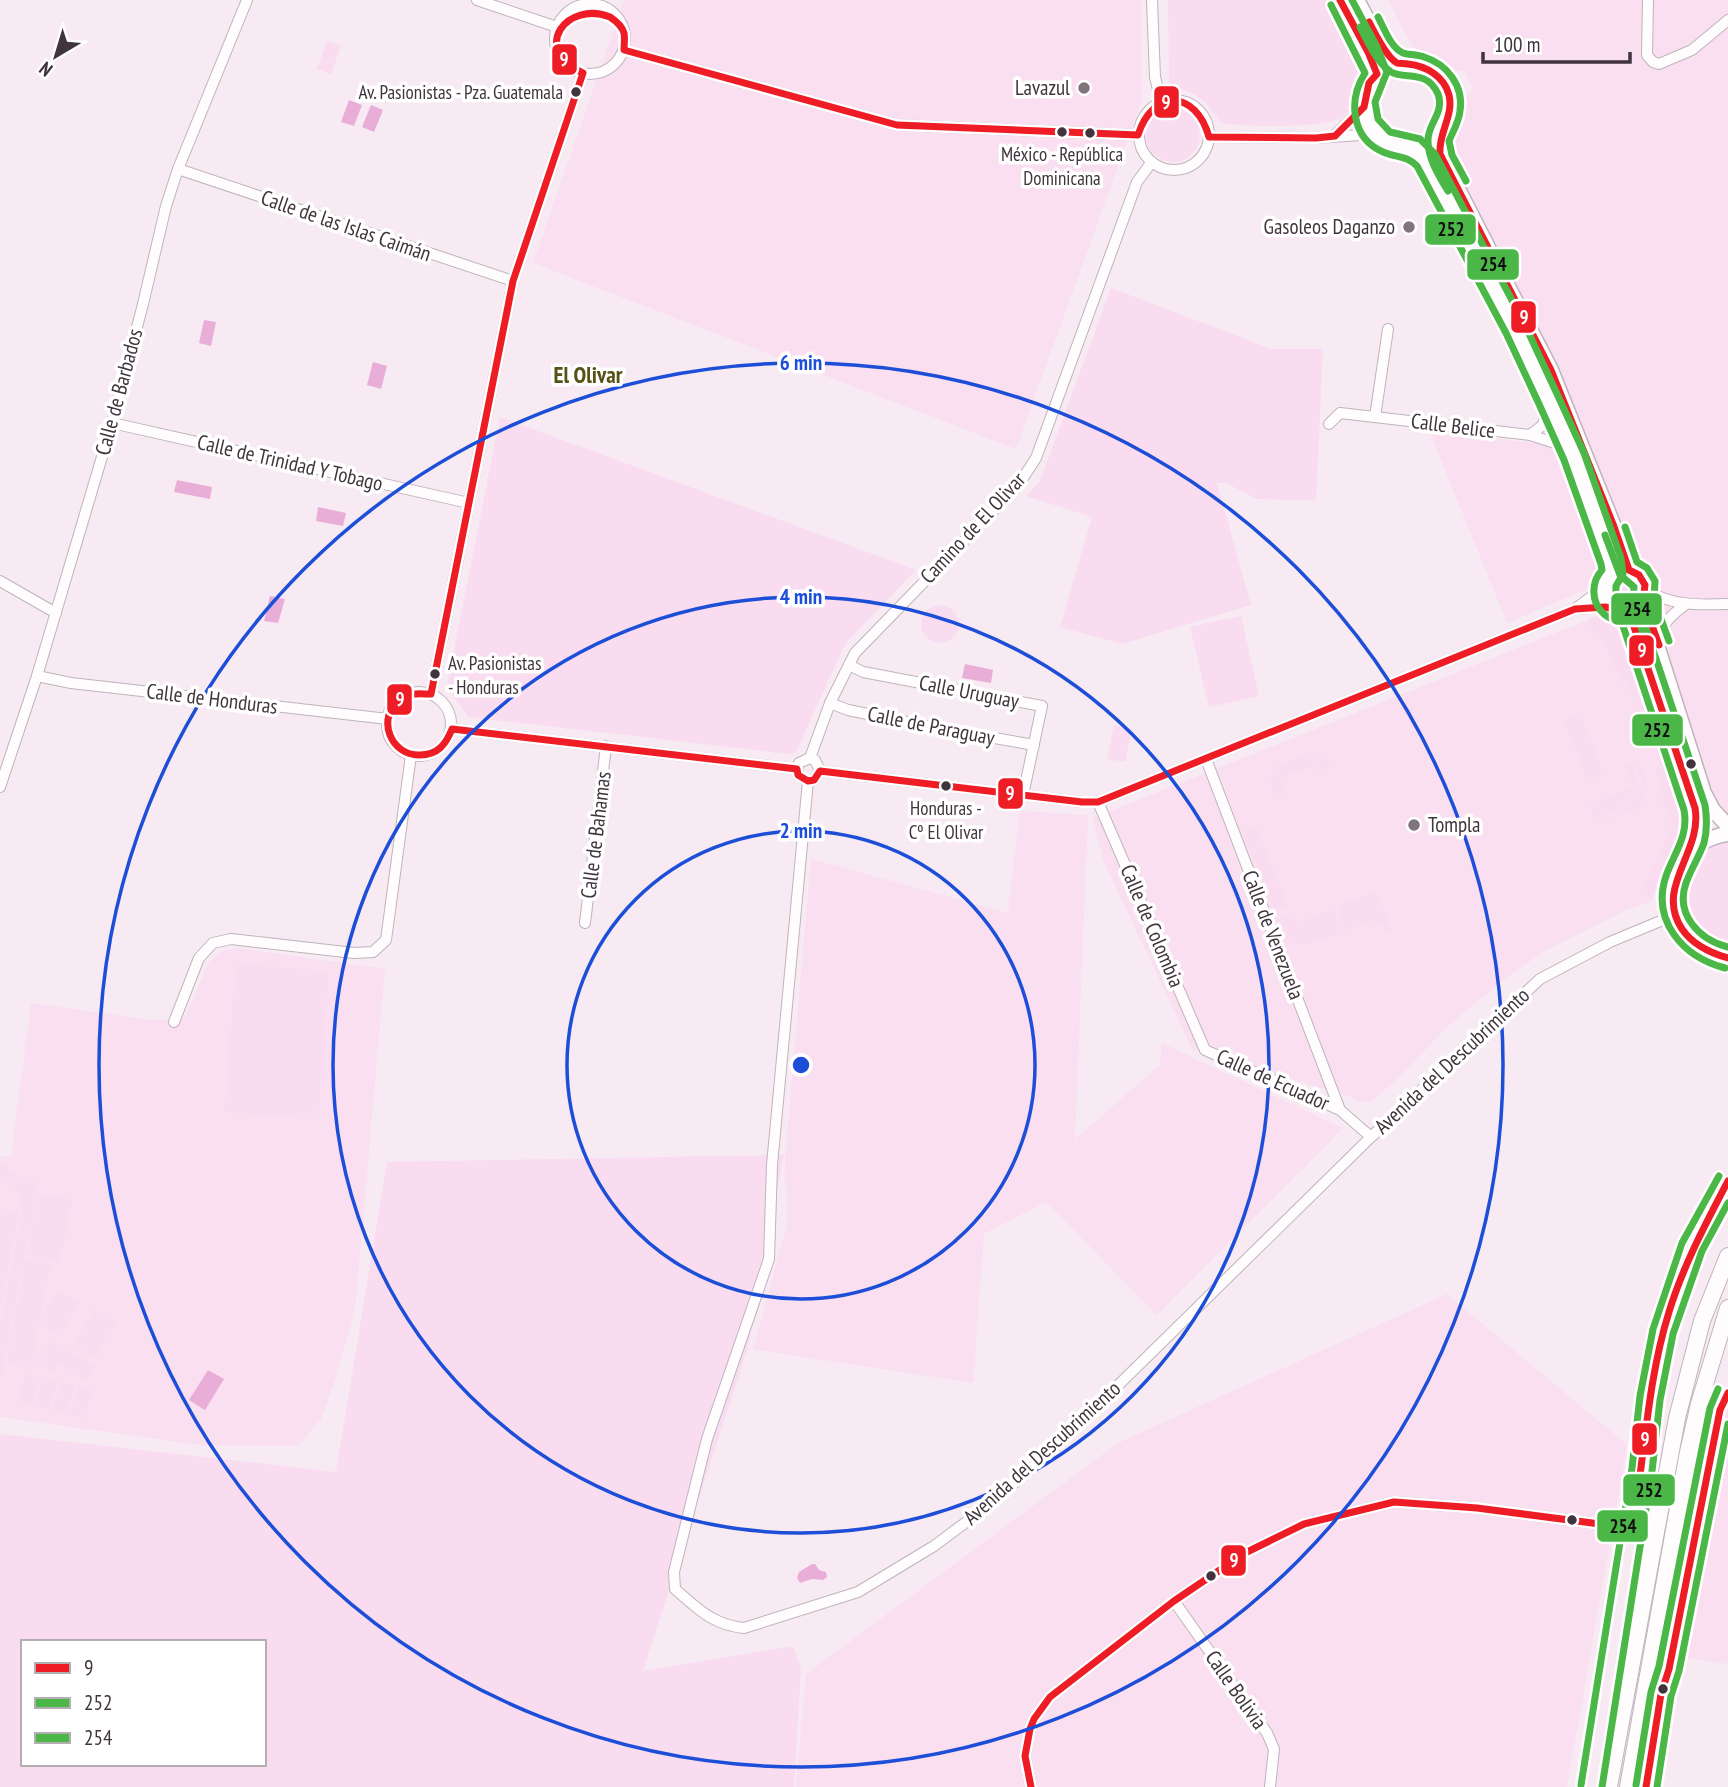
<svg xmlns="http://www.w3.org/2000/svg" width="1728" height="1787" font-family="'PT Sans Narrow',sans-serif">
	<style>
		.built { fill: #fadff1 }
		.green { fill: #f9dcf0; fill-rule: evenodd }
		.water { fill: #e8aed8 }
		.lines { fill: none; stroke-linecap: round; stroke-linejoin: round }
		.minor-casing { stroke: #bfb4bc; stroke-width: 12 }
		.secondary-casing { stroke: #bfb4bc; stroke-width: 17 }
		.trunk-casing { stroke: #bfb4bc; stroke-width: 18 }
		.minor { stroke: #fefcfd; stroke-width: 10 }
		.secondary { stroke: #fefcfd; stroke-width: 14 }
		.trunk { stroke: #fefcfd; stroke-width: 16 }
		.bus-1-casing { stroke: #fff; stroke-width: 12 }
		.bus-2-casing { stroke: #fff; stroke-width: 12 }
		.bus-3-casing { stroke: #fff; stroke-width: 12 }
		.bus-1 { stroke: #ee1c25; stroke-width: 7 }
		.bus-2 { stroke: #4ab747; stroke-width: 7 }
		.bus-3 { stroke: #4ab747; stroke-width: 7 }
		.ring { fill: none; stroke: #1d4ed8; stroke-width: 3.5 }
		.poi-dot { fill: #81747d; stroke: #fff; stroke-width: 2.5 }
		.bus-dot { fill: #41353d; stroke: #fff; stroke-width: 2.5 }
		.labels { text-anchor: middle; stroke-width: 7; stroke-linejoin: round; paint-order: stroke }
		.bus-label { font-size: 19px; fill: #41353d; stroke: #fff }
		.poi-label { font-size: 21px; fill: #41353d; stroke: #fff; text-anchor: end }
		.street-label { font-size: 21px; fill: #41353d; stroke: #fff }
		.neighbourhood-label { font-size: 23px; font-weight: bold; fill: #565215; stroke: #fff }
		.centre { fill: #1d4ed8; stroke: #fff; stroke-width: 3.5 }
		.ring-label { font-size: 21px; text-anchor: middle; font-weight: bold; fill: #1d4ed8; stroke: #fff; stroke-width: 7; stroke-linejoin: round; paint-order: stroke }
		.line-badge { stroke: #fff; stroke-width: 2.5 }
		.badge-label { font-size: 19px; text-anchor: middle; font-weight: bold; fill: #fff }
		.pale-badge-label { font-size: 19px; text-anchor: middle; font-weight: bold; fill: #111 }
	</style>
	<rect width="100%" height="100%" fill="#f7eaf3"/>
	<g class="built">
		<path d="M624,0H1141L1142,100L1016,449L533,263Z"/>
		<path d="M1388,0H1728V826L1713,810L1645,584L1634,572L1438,135L1462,101L1473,90L1465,71H1455L1411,45Z"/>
		<path d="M1429,430L1549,445L1563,455L1598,561L1596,578L1591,587L1507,623Z"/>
		<path d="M1598,616L1608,617L1617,623L1630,650L1688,829L1672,848L1661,867L1652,901L1627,910L1545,951L1507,977L1449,1025L1393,1083L1370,1102H1358L1351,1097L1192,1049L1103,860L1093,818Z"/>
		<path d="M1020,811L1088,815L1075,1139L1160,1065L1162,1043L1343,1128L1157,1315L1046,1202L984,1234L973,1383L753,1349L787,1224L785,1158L811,859L1008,913Z"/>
		<path d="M236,948L385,969L355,1310L335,1381L321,1419L298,1446L200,1445L0,1417V1156L11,1157L31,1003L150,1020L184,1019L209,962L222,951Z"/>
		<path d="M1447,1294L1627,1445L1567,1787H796L806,1674L1118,1443Z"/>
		<path d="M1728,1407V1664L1676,1656Z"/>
	</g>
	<g class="green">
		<path d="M1168,0H1329L1360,58C1363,71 1356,76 1354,88C1352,100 1353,110 1343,117C1327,128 1239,128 1220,122C1205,101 1199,92 1173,88L1169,83Z"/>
		<path d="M327,41L341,46L331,74L317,69Z"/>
		<circle cx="1173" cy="135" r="27"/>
		<path d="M1111,288L1272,349H1323L1316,500L1257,499L1226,483H1217L1251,605L1122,644L1060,627L1092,517L1026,496L1040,481Z"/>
		<path d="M500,417L916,570L845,644L796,752L789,754L469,717C466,715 448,689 447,685Z"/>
		<circle cx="1624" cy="590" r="12"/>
		<circle cx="940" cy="624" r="19"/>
		<path d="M1241,616L1259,696L1209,707L1190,627Z"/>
		<path d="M1598,616C1619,618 1622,633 1630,650L1688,829C1666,855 1661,869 1652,901L1644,888L1673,825L1664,806L1662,799L1664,795L1655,768L1661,766L1626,681L1621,683C1611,659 1608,640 1583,628L1582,625L1589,622L1588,618Z"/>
		<path d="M1580,714L1600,763L1598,769L1605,774L1588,780L1563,720Z"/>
		<path d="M1114,725L1132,729L1125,762L1107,759Z"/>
		<path d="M1314,751L1331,766L1317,772L1314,765L1279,779L1285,795L1276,799L1270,783L1274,768Z"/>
		<path d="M1630,763L1639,784L1618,810L1595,819L1589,805L1633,786L1625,765Z"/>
		<path d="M1637,764C1662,797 1636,818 1602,820L1621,813L1642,784L1635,765Z"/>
		<path d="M1256,826L1288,906L1280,909L1273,907L1243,834L1244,831Z"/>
		<path d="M1728,841V951C1720,948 1709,946 1702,941C1692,934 1684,921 1682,909C1674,872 1693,850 1728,841Z"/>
		<path d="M1376,891L1392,931L1387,933L1382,926L1372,920L1342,932L1337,906Z"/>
		<path d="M1334,908L1339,933C1322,939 1296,955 1283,934C1280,928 1280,923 1282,917L1291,914L1296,923Z"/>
		<path d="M236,964L329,971L318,1120L224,1112Z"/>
		<path d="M784,1155L748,1347L643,1671L793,1646L801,1669L794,1787H0V1434L336,1472L387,1162ZM23,1642H264V1764H23Z"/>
		<path d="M0,1163L16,1173L27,1185L28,1181L39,1183L0,1383V1327L22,1211C21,1195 15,1182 0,1175Z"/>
		<path d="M38,1194L72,1200L60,1262L27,1255Z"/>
		<path d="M0,1209L19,1212L0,1312Z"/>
		<path d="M26,1260L51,1265L39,1323L59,1291L79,1302L60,1336L39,1324L30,1369L6,1364Z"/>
		<path d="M94,1310L116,1323L95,1358L73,1344Z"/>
		<path d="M52,1340L96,1367L87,1381L58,1364L52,1372L37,1363Z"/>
		<path d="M26,1373L40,1377L33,1405L19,1401Z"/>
		<path d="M43,1377L57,1381L50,1409L36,1406Z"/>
		<path d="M61,1382L75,1385L68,1413L53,1410Z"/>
		<path d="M78,1386L92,1389L85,1418L71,1414Z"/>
	</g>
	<g class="water">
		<path d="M349,100L362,105L354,126L341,122Z"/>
		<path d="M371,105L383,110L374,132L362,127Z"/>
		<path d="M204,320L216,322L211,346L199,343Z"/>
		<path d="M373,362L387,366L381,389L367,385Z"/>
		<path d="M177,480L212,487L210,499L174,492Z"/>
		<path d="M318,507L346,513L343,526L316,521Z"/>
		<path d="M270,596L285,599L278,623L264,621Z"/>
		<path d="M965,664L993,670L991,683L962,678Z"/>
		<path d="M208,1370L224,1379L205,1410L189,1400Z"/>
		<path d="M812,1564H815L819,1570L826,1572L827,1577L823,1580L812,1579L800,1583L797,1578L799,1572Z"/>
	</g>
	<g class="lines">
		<defs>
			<g id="minor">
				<path d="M477,0L557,27"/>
				<path d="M1152,0L1155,77L1161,102"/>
				<path d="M1648,0L1647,55L1653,62L1659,64L1692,50L1728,20"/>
				<circle cx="590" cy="39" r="35"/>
				<path d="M624,50L897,125L1138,135"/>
				<circle cx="1174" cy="135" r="35"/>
				<path d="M1335,135L1364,107"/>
				<path d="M1209,137L1316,138L1375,134"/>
				<path d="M178,169L513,281"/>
				<path d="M1549,401L1543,425L1530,435L1558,444L1573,455"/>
				<path d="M1375,417L1388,329"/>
				<path d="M112,423L469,503"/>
				<path d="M1329,424L1340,413L1530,435"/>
				<path d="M0,581L56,613"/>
				<path d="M1646,590C1672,606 1698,605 1728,604"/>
				<path d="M1575,609L1605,607L1616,610"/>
				<path d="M1658,642C1662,624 1670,616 1685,605"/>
				<path d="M849,665L863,672L1042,706L1023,795"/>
				<path d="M37,676L71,683L388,719"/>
				<circle cx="419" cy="724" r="32"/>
				<path d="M431,694L513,281L583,73"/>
				<path d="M830,703L848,710L921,725L1034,745"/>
				<path d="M452,729L797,769"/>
				<path d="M810,758L830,703L855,653L1019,484L1036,458L1137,182L1151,163"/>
				<path d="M1206,759L1340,1110"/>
				<path d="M797,769L799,763L810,758L815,760L820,771"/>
				<path d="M797,769L798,775L808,781L814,780L820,771"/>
				<path d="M820,771L1082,802H1098L1575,609L1595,594L1605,582"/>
				<path d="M808,781L772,1165L769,1259L707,1439L674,1572L675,1589C698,1609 713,1625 744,1628L858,1592L934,1546L985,1508L1045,1457L1371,1137L1540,979L1610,942L1675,915"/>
				<path d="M0,787L37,676L112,423L143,304L166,206L178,169L247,0"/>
				<path d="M1098,802L1205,1050L1340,1110L1371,1137"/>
				<path d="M585,923L606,746"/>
				<path d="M174,1022L199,958L213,943L231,939L354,953L373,952L386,940L411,755"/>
				<path d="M1174,1601L1267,1733L1274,1749L1270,1787"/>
				<path d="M1031,1787L1025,1756L1030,1729L1034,1719L1050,1697L1174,1601L1245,1553L1304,1524L1394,1502L1477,1508L1615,1526L1634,1518"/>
			</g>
			<g id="secondary">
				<path d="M1340,0L1368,52L1377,74"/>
				<path d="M1357,0L1381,45L1397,63"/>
				<circle cx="1407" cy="105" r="43"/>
				<path d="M1438,135L1440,154L1551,370L1613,524L1629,570"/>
				<path d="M1414,148L1426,160C1477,257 1533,354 1574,456C1588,490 1599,526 1611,561L1613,573"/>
				<circle cx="1624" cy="591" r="21"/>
				<path d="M1643,601L1704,793L1713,810L1728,826"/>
				<path d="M1626,612L1632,621L1666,717L1696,816L1695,835L1690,852"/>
				<path d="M1728,834C1654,845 1654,942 1728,958"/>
			</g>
			<g id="trunk">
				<path d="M1661,1694L1676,1575"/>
				<path d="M1609,1787L1677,1418L1702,1321L1728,1256"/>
				<path d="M1628,1787L1688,1452L1699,1404L1728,1308"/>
			</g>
		</defs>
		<use href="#minor" class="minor-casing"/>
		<use href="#secondary" class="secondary-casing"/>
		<use href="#trunk" class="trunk-casing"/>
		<use href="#minor" class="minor"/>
		<use href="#secondary" class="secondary"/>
		<use href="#trunk" class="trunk"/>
		<defs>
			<g id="bus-1">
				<path d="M1340,0L1368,52L1377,74L1369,83L1364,107L1335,136L1316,138L1209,137C1196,90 1153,88 1138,135L897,125L624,50C624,45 625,38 624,33C622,26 616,21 610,17C568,0 529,48 583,73L513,281L431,694C420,694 408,692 399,700C376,719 391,756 420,755C438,755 446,744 452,729L797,769L798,775L808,781L814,780L820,771L1082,802H1098L1575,609L1605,607L1626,612L1632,621L1695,808C1703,852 1654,887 1682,929C1693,945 1710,953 1728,958"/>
				<path d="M1369,22C1375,33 1386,57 1397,63C1400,64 1404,63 1408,64C1426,66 1444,76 1449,95C1454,116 1438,133 1440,154L1551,370L1613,524L1629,570L1639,575L1645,585L1643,601L1659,645"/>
				<path d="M1031,1787L1025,1756L1030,1729L1034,1719L1050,1697L1174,1601L1245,1553L1304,1524L1394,1502L1477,1508L1615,1526L1634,1518C1645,1450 1648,1379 1669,1312C1683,1266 1706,1223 1728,1181"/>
				<path d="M1646,1787L1661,1694L1669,1669L1720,1410L1728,1393"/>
			</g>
			<g id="bus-2">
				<path d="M1331,5L1365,73C1348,100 1351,138 1383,152C1397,158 1406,155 1417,166L1506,333L1539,404L1564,460L1601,564L1602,570C1591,582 1591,602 1603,613C1609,620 1617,618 1623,626L1684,810C1689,836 1674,853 1666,876C1651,921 1683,957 1725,968"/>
				<path d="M1360,27C1368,42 1376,62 1391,72C1405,80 1427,69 1438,94C1445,113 1427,124 1428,141C1428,159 1439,176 1448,191"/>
				<path d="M1605,535L1620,575L1634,587L1633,604L1649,649"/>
				<path d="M1602,1787L1652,1471L1660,1400L1673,1334L1702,1251L1728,1203"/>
				<path d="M1657,1787L1671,1696L1679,1671L1728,1424"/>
			</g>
			<g id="bus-3">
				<path d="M1352,0L1377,47L1387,72L1375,102L1378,119L1390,132L1420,139L1435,154L1524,323L1558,396L1584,453L1621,558L1623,574L1616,586V596L1633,604L1642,617L1705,805C1707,818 1707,831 1704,843C1699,857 1691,869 1686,883C1675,914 1699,940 1728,947"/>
				<path d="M1378,17C1384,28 1391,48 1403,53C1408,55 1417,54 1424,57C1447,64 1464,86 1460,111C1459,122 1453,131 1449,141L1452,155L1466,181"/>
				<path d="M1625,527L1637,562L1647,568L1655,581L1654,600L1669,641"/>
				<path d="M1581,1785L1632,1468L1640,1396L1653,1329L1682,1243L1719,1176"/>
				<path d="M1636,1785L1651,1692L1659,1666L1710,1408L1718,1389"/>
			</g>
		</defs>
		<use href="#bus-1" class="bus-1-casing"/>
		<use href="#bus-2" class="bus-2-casing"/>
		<use href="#bus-3" class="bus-3-casing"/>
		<use href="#bus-1" class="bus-1"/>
		<use href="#bus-2" class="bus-2"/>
		<use href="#bus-3" class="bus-3"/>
	</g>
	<g class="ring">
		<circle cx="801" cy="1065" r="234"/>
		<circle cx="801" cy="1065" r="468"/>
		<circle cx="801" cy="1065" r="702"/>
	</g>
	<g class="poi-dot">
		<circle cx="1084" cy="88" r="7"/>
		<circle cx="1409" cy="227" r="7"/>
		<circle cx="1414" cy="825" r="7"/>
	</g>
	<g class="bus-dot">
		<circle cx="576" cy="92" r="6"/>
		<circle cx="1062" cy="132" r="6"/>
		<circle cx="1090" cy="133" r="6"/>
		<circle cx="435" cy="674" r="6"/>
		<circle cx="1691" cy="764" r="6"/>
		<circle cx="946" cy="786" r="6"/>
		<circle cx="1572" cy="1520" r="6"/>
		<circle cx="1211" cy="1576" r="6"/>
		<circle cx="1663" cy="1689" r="6"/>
	</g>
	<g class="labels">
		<g class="bus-label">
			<text x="563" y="99" text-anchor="end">Av. Pasionistas - Pza. Guatemala</text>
			<text x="1062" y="161">México - República<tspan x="1062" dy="24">Dominicana</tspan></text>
			<text x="448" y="670" text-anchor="start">Av. Pasionistas<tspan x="448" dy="24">- Honduras</tspan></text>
			<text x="946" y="815">Honduras -<tspan x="946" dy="24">Cº El Olivar</tspan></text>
		</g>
		<g class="poi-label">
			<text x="1070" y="95">Lavazul</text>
			<text x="1395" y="234">Gasoleos Daganzo</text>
			<text x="1428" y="832" text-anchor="start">Tompla</text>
		</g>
		<g class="street-label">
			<text transform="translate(346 226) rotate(19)" y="7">Calle de las Islas Caimán</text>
			<text transform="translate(119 392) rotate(-75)" y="7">Calle de Barbados</text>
			<text transform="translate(1453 426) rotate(7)" y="7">Calle Belice</text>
			<text transform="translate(290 463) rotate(13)" y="7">Calle de Trinidad Y Tobago</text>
			<text transform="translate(973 528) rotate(-47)" y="7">Camino de El Olivar</text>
			<text transform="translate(969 692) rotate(11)" y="7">Calle Uruguay</text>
			<text transform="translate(212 699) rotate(7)" y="7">Calle de Honduras</text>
			<text transform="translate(931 726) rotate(11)" y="7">Calle de Paraguay</text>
			<text transform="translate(596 835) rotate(-83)" y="7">Calle de Bahamas</text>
			<text transform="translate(1152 926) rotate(67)" y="7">Calle de Colombia</text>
			<text transform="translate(1273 935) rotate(69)" y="7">Calle de Venezuela</text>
			<text transform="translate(1452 1061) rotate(-43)" y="7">Avenida del Descubrimiento</text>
			<text transform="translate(1273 1080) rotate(24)" y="7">Calle de Ecuador</text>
			<text transform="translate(1042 1453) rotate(-42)" y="7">Avenida del Descubrimiento</text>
			<text transform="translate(1236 1690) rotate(55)" y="7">Calle Bolivia</text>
		</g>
		<g class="neighbourhood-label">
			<text x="588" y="383">El Olivar</text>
		</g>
	</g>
	<circle cx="801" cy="1065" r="10" class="centre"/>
	<g class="ring-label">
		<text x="801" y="370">6 min</text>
		<text x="801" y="604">4 min</text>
		<text x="801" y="838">2 min</text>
	</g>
	<g class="line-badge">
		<rect x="551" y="43" width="27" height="33" rx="7" fill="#ee1c25"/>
		<rect x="1153" y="85" width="27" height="34" rx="7" fill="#ee1c25"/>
		<rect x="1424" y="213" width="53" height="33" rx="7" fill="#4ab747"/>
		<rect x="1466" y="248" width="54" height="33" rx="7" fill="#4ab747"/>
		<rect x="1510" y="300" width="27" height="34" rx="7" fill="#ee1c25"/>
		<rect x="1610" y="592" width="53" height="34" rx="7" fill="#4ab747"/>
		<rect x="1628" y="634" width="27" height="33" rx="7" fill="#ee1c25"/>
		<rect x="386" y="683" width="27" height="33" rx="7" fill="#ee1c25"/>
		<rect x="1631" y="713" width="53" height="34" rx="7" fill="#4ab747"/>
		<rect x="997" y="777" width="27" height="33" rx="7" fill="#ee1c25"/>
		<rect x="1631" y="1422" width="27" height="34" rx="7" fill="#ee1c25"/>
		<rect x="1622" y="1473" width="54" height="34" rx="7" fill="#4ab747"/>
		<rect x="1596" y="1509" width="53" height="34" rx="7" fill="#4ab747"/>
		<rect x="1220" y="1544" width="27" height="33" rx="7" fill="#ee1c25"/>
	</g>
	<g class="badge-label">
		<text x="564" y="66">9</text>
		<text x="1166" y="109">9</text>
		<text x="1524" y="324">9</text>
		<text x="1642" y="657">9</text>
		<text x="400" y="706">9</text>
		<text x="1010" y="800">9</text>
		<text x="1645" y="1446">9</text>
		<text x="1234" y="1567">9</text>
	</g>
	<g class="pale-badge-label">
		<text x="1451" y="236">252</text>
		<text x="1493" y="271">254</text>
		<text x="1637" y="616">254</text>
		<text x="1657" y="737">252</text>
		<text x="1649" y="1497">252</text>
		<text x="1623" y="1533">254</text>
	</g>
	<rect x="21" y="1640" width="245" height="126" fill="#ffffff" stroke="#b3aeb1" stroke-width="2"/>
	<rect x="35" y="1663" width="35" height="10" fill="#ee1c25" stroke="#b3aeb1" stroke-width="2"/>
	<text x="84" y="1675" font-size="21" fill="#41353d">9</text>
	<rect x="35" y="1698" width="35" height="10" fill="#4ab747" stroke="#b3aeb1" stroke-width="2"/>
	<text x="84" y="1710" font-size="21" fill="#41353d">252</text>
	<rect x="35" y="1733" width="35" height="10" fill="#4ab747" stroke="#b3aeb1" stroke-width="2"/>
	<text x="84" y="1745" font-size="21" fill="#41353d">254</text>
	<g transform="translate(56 56) rotate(218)" stroke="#ffffff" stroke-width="5" paint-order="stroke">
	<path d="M0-5L12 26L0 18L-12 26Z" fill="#41353d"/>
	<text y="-10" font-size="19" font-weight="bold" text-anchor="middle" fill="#41353d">N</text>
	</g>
	<path d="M1483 52v10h147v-10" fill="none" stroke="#41353d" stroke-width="3.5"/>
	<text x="1494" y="52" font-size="21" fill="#41353d" stroke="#ffffff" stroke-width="5" paint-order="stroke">100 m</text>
</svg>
